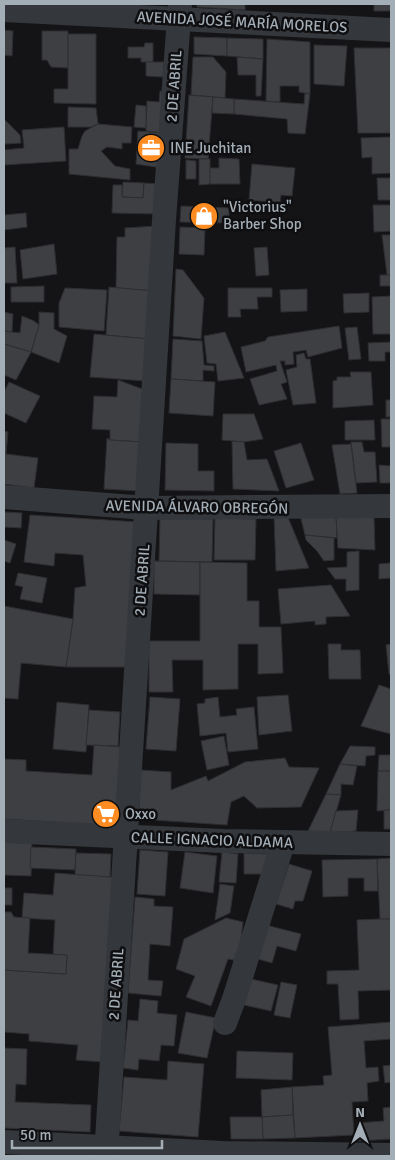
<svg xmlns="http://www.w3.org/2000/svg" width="395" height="1160" font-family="Signika,sans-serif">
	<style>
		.building { fill: #3e3f43; stroke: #2e2e32 }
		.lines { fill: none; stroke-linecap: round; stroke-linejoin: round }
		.street { stroke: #34373b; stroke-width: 24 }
		.labels { text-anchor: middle; stroke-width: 5; stroke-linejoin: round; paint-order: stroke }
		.street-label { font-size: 15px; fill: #a4aeb7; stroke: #0f0f11 }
		.poi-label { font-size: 15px; fill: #a4aeb7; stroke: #0f0f11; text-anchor: start }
	</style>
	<rect width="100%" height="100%" fill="#141416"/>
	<g class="building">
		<path d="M197,4H245V10L197,7Z"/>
		<rect x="374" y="4" width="17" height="7"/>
		<path d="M4,30L13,31L12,56L4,55Z"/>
		<path d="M42,31H68V68L51,67L47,60H42Z"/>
		<path d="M68,34H96V104L54,103V89H68Z"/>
		<path d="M194,37L227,38V56L194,54Z"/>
		<path d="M227,38L263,39V59L227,56Z"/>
		<path d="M267,39L310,42V94L299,92V86H280V102L266,101Z"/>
		<path d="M145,43H153V62H141V58H128V47H144Z"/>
		<path d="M314,45L347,46L344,86L314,84Z"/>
		<path d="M354,48H391V133H358Z"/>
		<path d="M193,57H213L226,72L225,98L191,95Z"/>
		<path d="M237,57L263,59L261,96H256V75H238Z"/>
		<path d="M146,62H164L163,77L146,76Z"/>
		<path d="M160,91H167L164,133L146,131L147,101L159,102Z"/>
		<path d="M305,93L310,94L305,134L288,133L287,119L234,114V99L304,104Z"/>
		<path d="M189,95L213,97L208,159L185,158Z"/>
		<path d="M213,97L234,99V114L212,113Z"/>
		<path d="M136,105L146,106V128L134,127Z"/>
		<path d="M68,107L96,108L98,124L91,127H68Z"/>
		<path d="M4,119L20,135L21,143L4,144Z"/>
		<path d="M98,124L132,127L131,143H122V149L107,147L101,151L115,166L130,169V180L69,174V149H78L82,136L85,131Z"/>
		<path d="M64,127L66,161L4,165V150L24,148L22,130Z"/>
		<path d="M138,131L164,133L162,168L136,164Z"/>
		<path d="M391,137V173L372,174V157L362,158L361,138Z"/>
		<path d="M219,158L239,159L240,184H210L209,168H219Z"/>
		<path d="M199,159H210V184L199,185Z"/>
		<path d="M186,160L196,161V179H186Z"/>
		<path d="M252,164L295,168L292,196L281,195L280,203L249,200Z"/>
		<path d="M377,178H391V200H378Z"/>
		<path d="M123,182L144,183L143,198L122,197Z"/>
		<path d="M144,183L160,184L159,214L112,213L113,185H122V197L143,198Z"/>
		<path d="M373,205H391V231L374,232Z"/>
		<path d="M181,206L229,208V223L180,222Z"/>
		<path d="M26,213L27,227L4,230V215Z"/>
		<path d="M156,226L154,291L116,288L117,237H125V228Z"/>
		<path d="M180,227L205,228L204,255L179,254Z"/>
		<path d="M382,235H391V275H387Z"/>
		<path d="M54,244L57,274L23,279L20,250Z"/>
		<path d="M15,247L17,283H4V248Z"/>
		<path d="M267,247L269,275L256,276L254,248Z"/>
		<path d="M176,269L183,270L204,298L201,339L173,336Z"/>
		<rect x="380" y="275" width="11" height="11"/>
		<path d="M44,286V302H11V287Z"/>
		<path d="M109,287L154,291L149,339L106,335Z"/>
		<path d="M65,288L107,290L104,331L59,327V303Z"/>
		<path d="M228,288H272V297H257L258,309H240L241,317H228Z"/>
		<path d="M307,289V311L281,312L280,290Z"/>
		<path d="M369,293V312L344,313L343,294Z"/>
		<path d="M391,296V334H373L372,297Z"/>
		<path d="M4,312L13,314L12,332L4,331Z"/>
		<path d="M39,312L54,313V329L67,336L59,363L31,352L39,325Z"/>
		<path d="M22,316L34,321L39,325L31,352L4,344V331L20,333Z"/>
		<path d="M339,326L342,348L308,357L306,350L293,352L294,364L285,365V361H280L287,382L281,384L287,399L259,405L250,379L277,371L276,365L246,372L241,347L265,341L268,337Z"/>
		<path d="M357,327L361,359L349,360L345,328Z"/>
		<path d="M225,332L244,378L218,381L216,364L207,363L204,336Z"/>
		<path d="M94,334L149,339L146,381L90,377Z"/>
		<path d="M173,339L202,341L204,365L214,366V371L203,370V381L171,379Z"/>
		<path d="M391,342V352H385V361H369L368,343Z"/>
		<path d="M4,344L31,352L16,380L4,375Z"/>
		<path d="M304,353L306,359H310L316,403L293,405L286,370L297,367L296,355Z"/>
		<path d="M350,372H371L373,405L333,408V381L337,380V377H351Z"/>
		<path d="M171,379L215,382L213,416L169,413Z"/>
		<path d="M118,380L145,390L143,442L110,440V430L92,429L94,396L117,397Z"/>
		<path d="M9,382L40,396L26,423L4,413V392Z"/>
		<rect x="386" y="400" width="5" height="17"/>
		<path d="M223,414H254L263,439L244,442L222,440Z"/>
		<path d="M381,419H391V447H382Z"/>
		<path d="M374,420L375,440H345V421Z"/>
		<path d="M4,431L8,432L6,454L38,458L34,488L4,484Z"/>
		<path d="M107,438L110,440L143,442L139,491L104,489Z"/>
		<path d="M232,441L244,442L247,460L267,459L279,491L233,489Z"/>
		<path d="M351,442H362L364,452H375L377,482L356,483Z"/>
		<path d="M166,443L198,444V471H214V491L165,490Z"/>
		<path d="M301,443L314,480L286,488L274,451Z"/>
		<path d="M351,444L357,493L340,494L332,445Z"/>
		<path d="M379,465L391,466V483H380Z"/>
		<path d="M299,511H336L337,538L305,535Z"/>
		<path d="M4,512L22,513L21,528L4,527Z"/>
		<path d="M30,515L138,522L127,667H66L73,619L75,588L86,586L83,555L55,553L54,566L24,562Z"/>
		<path d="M274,515H287L309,568L276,571Z"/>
		<path d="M336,517H374L375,550L338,548Z"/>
		<path d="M160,518L213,519L212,562L159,561Z"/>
		<path d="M215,518L256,519L255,560H214Z"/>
		<path d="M305,535L334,538V560L324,561L317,551L306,540Z"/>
		<path d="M4,540L16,544L10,563L4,561Z"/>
		<path d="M359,551V590L346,591V579H335L327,568L347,567V552Z"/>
		<path d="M154,561L200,562V595L154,594Z"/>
		<path d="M200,562L247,563V601H259V627H281L283,673L258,674V644H238V689L203,690V660H172L173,692H149V641H200Z"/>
		<path d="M391,563V578L379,579V564Z"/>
		<path d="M18,573L47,578L42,603L20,599L23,587L15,585Z"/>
		<path d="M331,585L350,616L326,617V624L315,625V621L281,624L278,589Z"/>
		<path d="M4,606L73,619L66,667L21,663L18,699L4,698Z"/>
		<path d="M328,644H341V650H360L361,679H329Z"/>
		<path d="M391,644V674H389L386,645Z"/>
		<path d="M379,685L391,689V734L361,726Z"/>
		<path d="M288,695L292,731L259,735L257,697Z"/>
		<path d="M150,697L180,699L176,751L146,749Z"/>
		<path d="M218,697L220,717L237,715L236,709L254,707L258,749L228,752L226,733L200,736L197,704L205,703V699Z"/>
		<path d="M57,702L89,705L86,752L53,749Z"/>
		<path d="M89,710L120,712L118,746L86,745Z"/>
		<path d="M224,736L229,765L207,770L201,741Z"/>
		<path d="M94,745L123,747L118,826L4,819V759L26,760V771L92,775Z"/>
		<path d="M350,746L375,747V755L366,756L365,766L340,764Z"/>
		<path d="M379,755H391V771H378Z"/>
		<path d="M285,758L289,767L319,768L301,807L257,808L244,796L231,802L227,825L139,819L140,770L171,772V790L206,776L208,781L245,762Z"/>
		<path d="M340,764L357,766L353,785L341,784V795L326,794Z"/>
		<path d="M378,771H391V810L377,811Z"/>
		<path d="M326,794L341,795L330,833L308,831Z"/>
		<path d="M358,810L356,831L330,833L336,811Z"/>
		<rect x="384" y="810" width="7" height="19"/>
		<path d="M4,841H32L31,876L4,875Z"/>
		<path d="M31,847L76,849L75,870L30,868Z"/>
		<path d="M140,850L168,852L165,896L137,894Z"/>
		<path d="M185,852L217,856L213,893L180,888Z"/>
		<path d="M222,852L238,854L236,883L219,882Z"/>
		<path d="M76,853L111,854L110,877L75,875Z"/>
		<path d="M244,853L270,854L269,874H244Z"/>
		<path d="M391,858V919H380L377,859Z"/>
		<path d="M377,859L378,891H364V878H348V896L323,897L322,860Z"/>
		<path d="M289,864L312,871L303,901H295L293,909L276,904Z"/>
		<path d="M55,873L110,877L117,879L102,1062L76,1060L78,1045L29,1041V1034L4,1032V970L66,974L67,955H53L55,920L22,918L24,893L53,895Z"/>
		<path d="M220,884L234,886L230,913L215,920Z"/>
		<rect x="4" y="888" width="8" height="17"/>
		<path d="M135,897L154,899V906L173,907L170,946L150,944L148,980L163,981L161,996L128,993Z"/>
		<path d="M4,912H11L14,917L30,918L28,953L67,955L66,974L4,970Z"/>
		<path d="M226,918L243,922L238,961L228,959L211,1006L186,997L195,976L176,969L184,939Z"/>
		<path d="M380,919H391V990L358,991L359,1019L340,1020L338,984H327V971L359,970L357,920Z"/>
		<path d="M266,925L301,934L296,951L277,946L272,963L258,959Z"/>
		<path d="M251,979L278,985L271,1011L244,1005Z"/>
		<path d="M281,982L297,985L290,1018L274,1015Z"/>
		<path d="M140,999L158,1001L157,1013L177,1015L174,1046L161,1045L159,1061L139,1059L138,1070L123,1068L128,1020L138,1021Z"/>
		<path d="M186,1012L216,1018L207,1058L178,1053Z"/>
		<path d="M391,1022V1039L364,1041L366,1068L378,1067L379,1081L367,1083L368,1101L352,1102L354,1135L295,1138L292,1087L324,1085L323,1076L332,1075L328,1027Z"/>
		<path d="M4,1048L27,1049L26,1085L16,1084L15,1102L91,1105L90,1132L4,1128Z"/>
		<path d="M237,1051L293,1053L292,1080L236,1078Z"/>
		<path d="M168,1061L204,1064L198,1137L119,1131L124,1077L167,1080Z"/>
		<path d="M391,1065V1082L385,1083L383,1066Z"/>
		<path d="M292,1087L293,1115L262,1117L261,1090Z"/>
		<path d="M391,1107V1139L358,1141L357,1123L384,1121L383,1108Z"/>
		<path d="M293,1115L295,1138L263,1139L262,1117Z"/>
		<path d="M230,1117H262L263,1139H231Z"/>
	</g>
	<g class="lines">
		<g class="street">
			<path d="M4,10L391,30"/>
			<path d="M4,497L146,508L391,506"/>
			<path d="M4,831L223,841L391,844"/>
			<path d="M225,1023L234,999L283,843"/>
			<path d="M4,1142L223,1153L391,1155"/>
			<path d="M106,1156L164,220L180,4"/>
		</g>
	</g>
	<defs>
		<symbol id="office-disc" viewBox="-11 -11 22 22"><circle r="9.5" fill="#ff8c22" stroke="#0f0f11"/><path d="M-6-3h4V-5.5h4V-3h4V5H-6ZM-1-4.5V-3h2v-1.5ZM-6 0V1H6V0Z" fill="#fff"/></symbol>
		<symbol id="shop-disc" viewBox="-11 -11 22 22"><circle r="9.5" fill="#ff8c22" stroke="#0f0f11"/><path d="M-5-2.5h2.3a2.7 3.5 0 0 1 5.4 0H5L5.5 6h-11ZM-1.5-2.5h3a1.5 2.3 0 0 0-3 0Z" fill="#fff"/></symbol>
		<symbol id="supermarket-disc" viewBox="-11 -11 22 22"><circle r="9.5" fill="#ff8c22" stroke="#0f0f11"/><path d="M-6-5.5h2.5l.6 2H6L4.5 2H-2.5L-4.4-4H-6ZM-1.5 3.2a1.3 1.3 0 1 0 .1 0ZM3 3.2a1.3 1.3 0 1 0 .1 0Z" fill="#fff"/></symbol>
	</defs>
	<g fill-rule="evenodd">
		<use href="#office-disc" x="135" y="132" width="32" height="32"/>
		<use href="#shop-disc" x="188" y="200" width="32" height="32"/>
		<use href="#supermarket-disc" x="90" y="798" width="32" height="32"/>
	</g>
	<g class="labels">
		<g class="street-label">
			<text transform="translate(242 22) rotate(3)" y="5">AVENIDA JOSÉ MARÍA MORELOS</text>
			<text transform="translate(174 86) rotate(-86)" y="5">2 DE ABRIL</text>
			<text transform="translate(197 507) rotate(1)" y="5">AVENIDA ÁLVARO OBREGÓN</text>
			<text transform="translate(142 580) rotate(-86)" y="5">2 DE ABRIL</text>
			<text transform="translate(212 840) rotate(2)" y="5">CALLE IGNACIO ALDAMA</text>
			<text transform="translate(116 984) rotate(-86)" y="5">2 DE ABRIL</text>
		</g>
		<g class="poi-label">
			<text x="170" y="153">INE Juchitan</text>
			<text x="223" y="212">"Victorius"<tspan x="223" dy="17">Barber Shop</tspan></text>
			<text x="125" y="819">Oxxo</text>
		</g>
	</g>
	<rect width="395" height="1160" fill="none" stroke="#a4aeb7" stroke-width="10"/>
	<g transform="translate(360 1125)" stroke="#0f0f11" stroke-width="4" paint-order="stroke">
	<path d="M0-4L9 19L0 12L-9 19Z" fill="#a4aeb7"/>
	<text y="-8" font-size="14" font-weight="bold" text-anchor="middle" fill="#a4aeb7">N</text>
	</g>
	<path d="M12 1140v8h150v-8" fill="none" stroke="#a4aeb7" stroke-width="2.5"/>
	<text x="20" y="1140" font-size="15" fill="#a4aeb7" stroke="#0f0f11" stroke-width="4" paint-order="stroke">50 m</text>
</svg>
